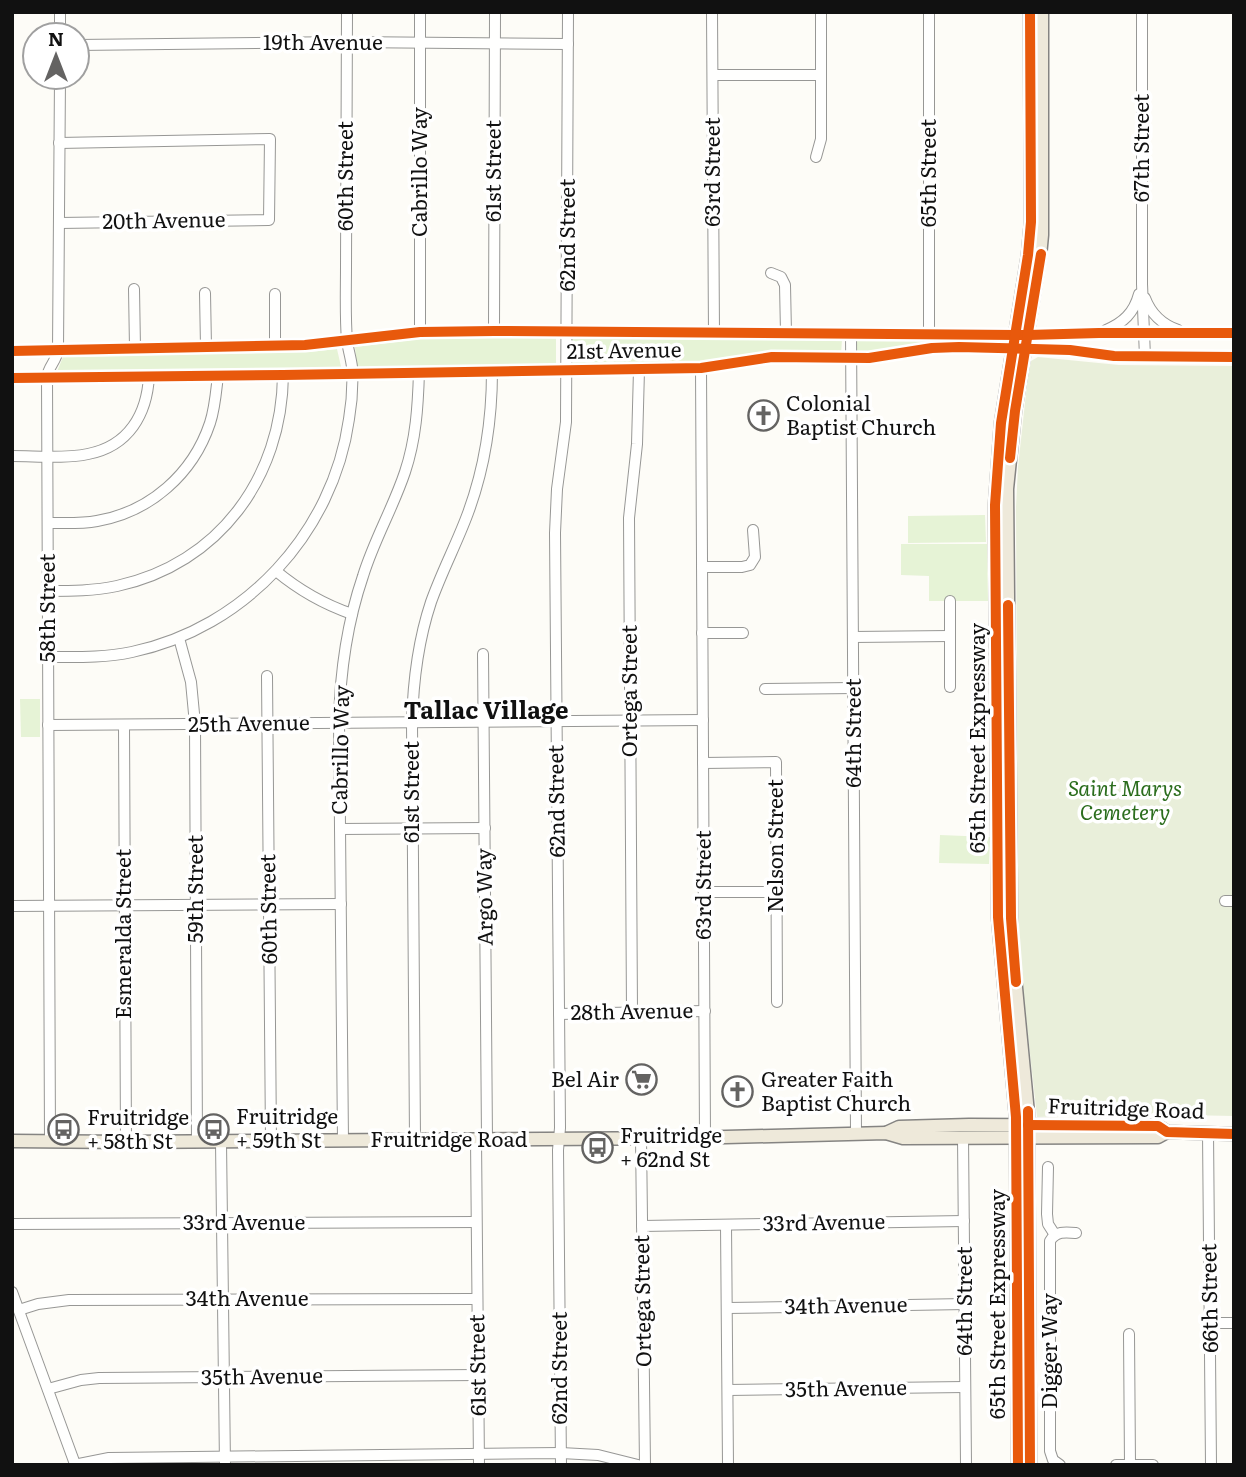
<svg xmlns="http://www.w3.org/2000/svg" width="1246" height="1477" font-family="Literata,serif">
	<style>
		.green { fill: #e6f3d6 }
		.cemetery { fill: #e9efda }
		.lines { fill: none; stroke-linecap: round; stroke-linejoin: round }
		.minor-casing { stroke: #979795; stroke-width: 12 }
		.major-casing { stroke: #858482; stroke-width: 15 }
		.minor { stroke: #fffffe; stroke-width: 10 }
		.major { stroke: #eee9da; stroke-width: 12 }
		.cycleway-casing { stroke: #fff; stroke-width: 15 }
		.cycleway { stroke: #e8590c; stroke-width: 10 }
		.labels { text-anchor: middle; stroke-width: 7; stroke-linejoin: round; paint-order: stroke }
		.street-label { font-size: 21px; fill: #111; stroke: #fff }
		.poi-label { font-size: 21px; fill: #111; stroke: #fff; text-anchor: start }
		.park-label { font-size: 21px; font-style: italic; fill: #2b6d1d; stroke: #fff }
		.quarter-label { font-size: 24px; font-weight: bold; fill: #111; stroke: #fff }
	</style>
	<rect width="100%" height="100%" fill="#fdfcf7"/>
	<g class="green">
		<path d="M612,336L624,339L842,340L841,354L701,365L571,368V337Z"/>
		<path d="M556,337V367L357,370L355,347L420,339Z"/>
		<path d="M855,340H981L855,355Z"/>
		<path d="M337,349L342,371L56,374L63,357L309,352Z"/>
		<path d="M985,515L986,542L908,543V516Z"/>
		<path d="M901,544H987L988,601H929V576L901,575Z"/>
		<path d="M20,699H40V737H21Z"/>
		<path d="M940,835L990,837L989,864L939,863Z"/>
	</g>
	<path class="cemetery" d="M1038,357L1119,365L1234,366V1116L1135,1114L1037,1117L1018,945L1016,507L1018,467L1028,375L1031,361Z"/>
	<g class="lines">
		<defs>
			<g id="minor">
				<path d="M712,12L714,333"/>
				<path d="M929,12V333"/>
				<path d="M1142,12V284L1145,357"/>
				<path d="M60,35V12"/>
				<path d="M77,45L347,42L568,44"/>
				<path d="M713,75H821"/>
				<path d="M816,157L821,139V12"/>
				<path d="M59,223L269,220L270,139L59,143"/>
				<path d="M771,273L781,277L785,285L786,333"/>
				<path d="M134,289L135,348"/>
				<path d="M205,293L206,347"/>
				<path d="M275,294V346"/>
				<path d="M1145,298C1151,314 1161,324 1178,330"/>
				<path d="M1106,330C1123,323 1134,313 1139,294"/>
				<path d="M494,331L495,12"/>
				<path d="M420,332V12"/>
				<path d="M851,333L856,1133"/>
				<path d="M12,351L305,345L420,332L494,331L1028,335L1099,333H1234"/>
				<path d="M701,368L705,1137"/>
				<path d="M12,378L283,375L701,368L772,357L869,358L932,348L959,347L1070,350L1114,356L1234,357"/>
				<path d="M12,456C37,456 64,459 88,454C129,446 147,414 149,376"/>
				<path d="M48,523C65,523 81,524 97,521C150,512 193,474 210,423C215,408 216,392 218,375"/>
				<path d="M702,567H742L750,565L755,557L753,530"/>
				<path d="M276,571C300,591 323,604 352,614"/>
				<path d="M48,591C71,591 94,591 117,586C219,564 282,477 283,375"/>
				<path d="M950,601V687"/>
				<path d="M702,633H743"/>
				<path d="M853,637L950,636"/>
				<path d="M179,638L191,682L195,724L197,1142"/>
				<path d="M483,654L487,1139"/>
				<path d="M48,657C76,657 104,658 132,652C245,628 333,533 349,419C352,402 353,384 352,367C351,358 348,349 347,341C345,316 346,291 346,266C346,182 347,97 347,12"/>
				<path d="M267,676L271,1141"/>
				<path d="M765,689L854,688"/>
				<path d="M48,725L703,720"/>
				<path d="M124,725L126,1142"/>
				<path d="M703,763L776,762L777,1002"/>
				<path d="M340,829L485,828"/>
				<path d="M704,892H777"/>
				<path d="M1225,901H1234"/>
				<path d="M12,906L341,904"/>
				<path d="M632,1012L629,518L637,444L639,370"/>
				<path d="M559,1014L705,1011"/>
				<path d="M1208,1132L1211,1465"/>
				<path d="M963,1137L966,1465"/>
				<path d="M641,1138L645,1465"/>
				<path d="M476,1139L479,1465"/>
				<path d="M415,1140L412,723C413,682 418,641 431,602C442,571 457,543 468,513C485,467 492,420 492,371"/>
				<path d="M50,1141L47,377C48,367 57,360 58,350L60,77"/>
				<path d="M343,1141L339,723C340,673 347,623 363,576C374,540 393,508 405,472C416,439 418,406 419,372"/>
				<path d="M221,1142L225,1465"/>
				<path d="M1048,1167L1047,1214L1048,1224L1055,1235"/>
				<path d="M12,1224L476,1222"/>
				<path d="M726,1225L728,1465"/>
				<path d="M642,1226L964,1221"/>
				<path d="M12,1292L75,1464"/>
				<path d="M727,1308L966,1304"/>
				<path d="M19,1310L38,1304L69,1300L477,1299"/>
				<path d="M1211,1323H1234"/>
				<path d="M1129,1334L1130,1465"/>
				<path d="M48,1389L81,1380L99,1378L478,1375"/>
				<path d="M728,1390L965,1387"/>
				<path d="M74,1465L109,1458L561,1453L598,1455L638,1465"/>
				<path d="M561,1465L558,1150L560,1128L555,533L557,489L566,422L568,12"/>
				<path d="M1060,1465L1053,1460L1050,1451V1241C1056,1231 1065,1232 1076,1233"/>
				<path d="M1116,1465H1153"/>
			</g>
			<g id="major">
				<path d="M886,1133L899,1127L969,1125L1158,1126L1167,1132L1234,1134"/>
				<path d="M12,1141L126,1142L688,1138L886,1133L903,1138L1158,1137L1167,1132"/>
				<path d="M1018,1465L1016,1117L998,917L995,505L1001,423L1028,255L1031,222L1030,12"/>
				<path d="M1030,1465L1028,1113L1012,946L1011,918L1007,489L1015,411L1040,256L1042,235V12"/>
			</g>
		</defs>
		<use href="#minor" class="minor-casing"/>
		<use href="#major" class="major-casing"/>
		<use href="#minor" class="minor"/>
		<use href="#major" class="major"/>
		<defs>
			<g id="cycleway">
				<path d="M12,351L305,345L420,332L494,331L1028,335L1099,333H1234"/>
				<path d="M12,378L283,375L701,368L772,357L869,358L932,348L959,347L1070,350L1114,356L1234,357"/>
				<path d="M1010,458L1015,411L1041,254"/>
				<path d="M1008,605L1011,918L1016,982"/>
				<path d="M1028,1111L1030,1465"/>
				<path d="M1028,1125L1158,1126L1167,1132L1234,1134"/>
				<path d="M1018,1465L1016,1117L998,917L995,505L1001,423L1028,255L1031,222L1030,12"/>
			</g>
		</defs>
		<use href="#cycleway" class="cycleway-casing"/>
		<use href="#cycleway" class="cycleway"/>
	</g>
	<defs>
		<symbol id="church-ring" viewBox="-11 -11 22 22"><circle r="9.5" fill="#fff" stroke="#646362" stroke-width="1.5"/><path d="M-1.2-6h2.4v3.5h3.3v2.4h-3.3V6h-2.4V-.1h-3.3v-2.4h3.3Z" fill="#646362"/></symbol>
		<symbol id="supermarket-ring" viewBox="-11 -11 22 22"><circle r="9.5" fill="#fff" stroke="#646362" stroke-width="1.5"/><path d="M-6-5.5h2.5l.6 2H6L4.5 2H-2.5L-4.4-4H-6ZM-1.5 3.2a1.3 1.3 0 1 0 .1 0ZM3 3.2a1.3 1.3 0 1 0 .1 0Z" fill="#646362"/></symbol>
		<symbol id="bus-ring" viewBox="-11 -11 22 22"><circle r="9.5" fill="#fff" stroke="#646362" stroke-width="1.5"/><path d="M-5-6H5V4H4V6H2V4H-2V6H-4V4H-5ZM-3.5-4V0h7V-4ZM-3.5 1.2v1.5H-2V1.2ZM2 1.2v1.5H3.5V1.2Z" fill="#646362"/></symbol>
	</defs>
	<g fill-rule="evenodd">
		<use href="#church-ring" x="746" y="398" width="35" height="35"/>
		<use href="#supermarket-ring" x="624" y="1062" width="35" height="35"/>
		<use href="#church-ring" x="720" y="1074" width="35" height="35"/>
		<use href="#bus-ring" x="196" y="1112" width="35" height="35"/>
		<use href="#bus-ring" x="46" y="1112" width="35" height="35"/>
		<use href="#bus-ring" x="580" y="1130" width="35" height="35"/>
	</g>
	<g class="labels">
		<g class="street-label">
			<text x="323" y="50">19th Avenue</text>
			<text transform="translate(1142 148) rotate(-90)" y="7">67th Street</text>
			<text transform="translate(494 171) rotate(-90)" y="7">61st Street</text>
			<text transform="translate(420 172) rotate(-90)" y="7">Cabrillo Way</text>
			<text transform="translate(713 172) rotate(-90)" y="7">63rd Street</text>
			<text transform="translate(929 173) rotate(-90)" y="7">65th Street</text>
			<text transform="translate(346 176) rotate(-90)" y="7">60th Street</text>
			<text transform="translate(164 221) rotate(-1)" y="7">20th Avenue</text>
			<text transform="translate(568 235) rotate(-90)" y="7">62nd Street</text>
			<text transform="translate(624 351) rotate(-1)" y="7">21st Avenue</text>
			<text transform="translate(48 608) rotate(-90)" y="7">58th Street</text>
			<text transform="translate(630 691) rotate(-90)" y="7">Ortega Street</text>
			<text transform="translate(249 724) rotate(-1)" y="7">25th Avenue</text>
			<text transform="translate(854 733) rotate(-90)" y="7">64th Street</text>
			<text transform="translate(978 738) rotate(-90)" y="7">65th Street Expressway</text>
			<text transform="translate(341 750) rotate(-89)" y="7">Cabrillo Way</text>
			<text transform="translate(412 792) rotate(-90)" y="7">61st Street</text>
			<text transform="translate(557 801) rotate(-91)" y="7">62nd Street</text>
			<text transform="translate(776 846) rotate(-90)" y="7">Nelson Street</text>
			<text transform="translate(704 885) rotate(-90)" y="7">63rd Street</text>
			<text transform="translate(196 889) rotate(-90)" y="7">59th Street</text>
			<text transform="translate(485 897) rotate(-91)" y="7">Argo Way</text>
			<text transform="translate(269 909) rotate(-91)" y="7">60th Street</text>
			<text transform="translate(124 934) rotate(-90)" y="7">Esmeralda Street</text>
			<text transform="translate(632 1012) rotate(-1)" y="7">28th Avenue</text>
			<text transform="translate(1126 1109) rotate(2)" y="7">Fruitridge Road</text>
			<text x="449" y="1147">Fruitridge Road</text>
			<text x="244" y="1230">33rd Avenue</text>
			<text transform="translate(824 1223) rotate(-1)" y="7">33rd Avenue</text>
			<text transform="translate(1210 1298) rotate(-91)" y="7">66th Street</text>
			<text x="247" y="1306">34th Avenue</text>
			<text transform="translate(643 1301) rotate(-91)" y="7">Ortega Street</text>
			<text transform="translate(965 1301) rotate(-90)" y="7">64th Street</text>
			<text transform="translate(998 1304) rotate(-90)" y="7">65th Street Expressway</text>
			<text transform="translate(846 1306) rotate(-1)" y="7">34th Avenue</text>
			<text transform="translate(1050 1351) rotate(-90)" y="7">Digger Way</text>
			<text transform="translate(478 1365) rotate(-91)" y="7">61st Street</text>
			<text transform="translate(560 1368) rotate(-90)" y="7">62nd Street</text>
			<text transform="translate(262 1377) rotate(-1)" y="7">35th Avenue</text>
			<text transform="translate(846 1389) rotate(-1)" y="7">35th Avenue</text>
		</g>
		<g class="poi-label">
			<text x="786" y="411">Colonial<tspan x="786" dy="24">Baptist Church</tspan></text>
			<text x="619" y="1087" text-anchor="end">Bel Air</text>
			<text x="761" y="1087">Greater Faith<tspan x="761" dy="24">Baptist Church</tspan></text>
			<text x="236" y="1124">Fruitridge<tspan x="236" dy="24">+ 59th St</tspan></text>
			<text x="87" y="1125">Fruitridge<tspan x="87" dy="24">+ 58th St</tspan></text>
			<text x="620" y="1143">Fruitridge<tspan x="620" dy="24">+ 62nd St</tspan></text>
		</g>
		<g class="park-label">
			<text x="1125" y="796">Saint Marys<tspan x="1125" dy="24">Cemetery</tspan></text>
		</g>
		<g class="quarter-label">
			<text x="486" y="719">Tallac Village</text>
		</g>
	</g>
	<rect width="1246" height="1477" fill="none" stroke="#111111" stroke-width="28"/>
	<g transform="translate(56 56)"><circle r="33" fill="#ffffff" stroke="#a0a0a0" stroke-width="2"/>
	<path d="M0-5L12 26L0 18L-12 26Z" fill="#646362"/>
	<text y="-10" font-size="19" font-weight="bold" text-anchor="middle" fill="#111111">N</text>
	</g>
</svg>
